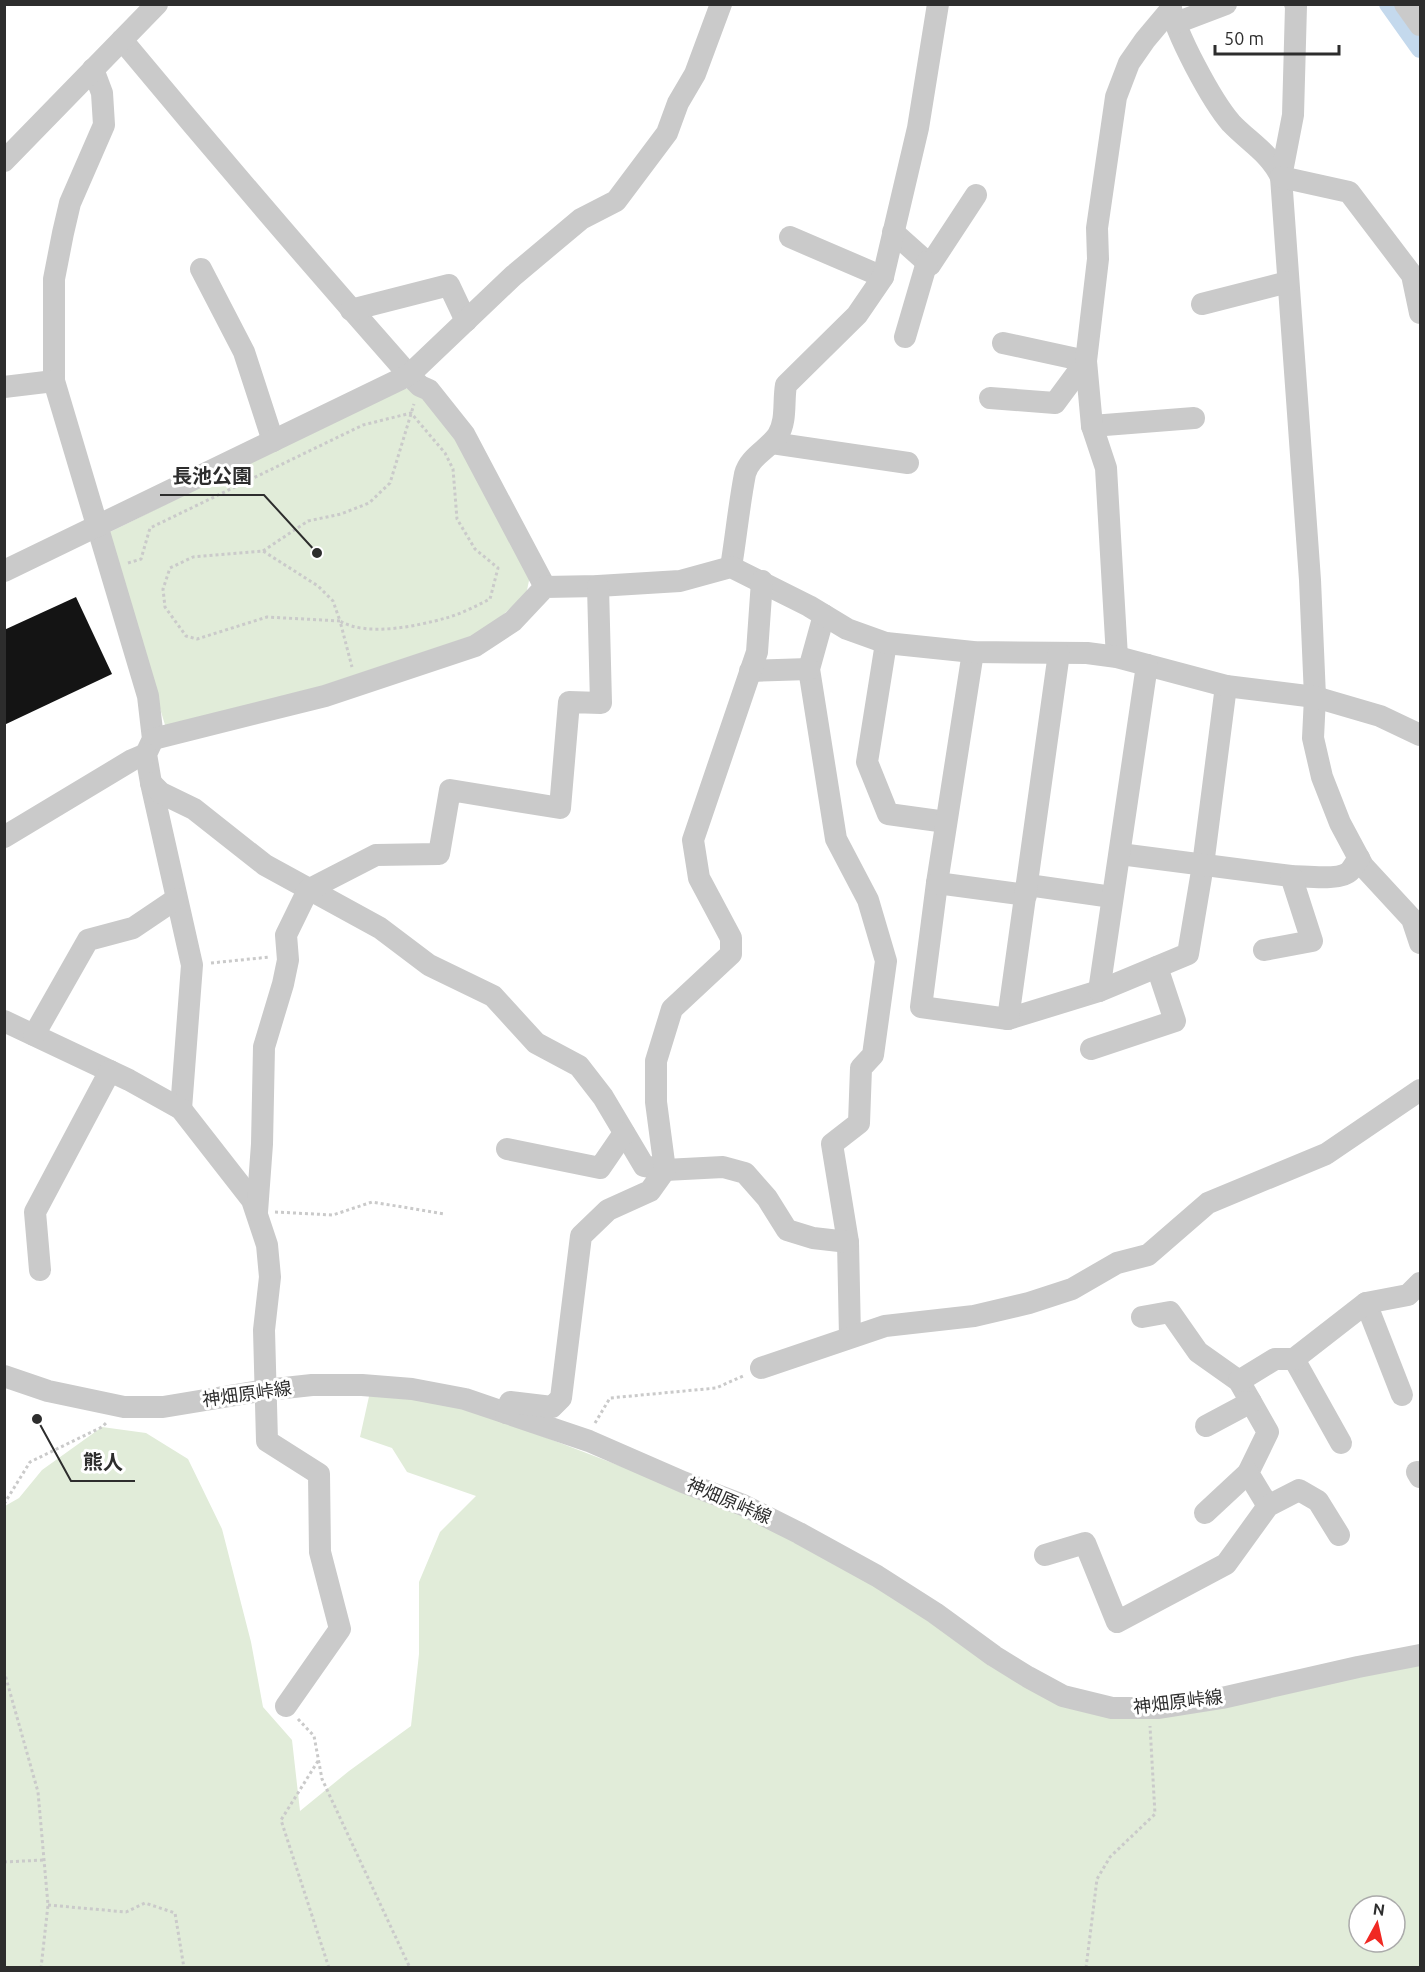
<svg xmlns="http://www.w3.org/2000/svg" width="1425" height="1972" font-family="Ubuntu,'Noto Sans JP',sans-serif">
	<style>
		.green { fill: #e1ecd9; fill-rule: evenodd }
		.lines { fill: none; stroke-linecap: round; stroke-linejoin: round }
		.canal { stroke: #c4d9ed; stroke-width: 18 }
		.building { fill: #141414 }
		.path { stroke: #cacaca; stroke-width: 3; stroke-dasharray: 3 3; stroke-linecap: butt }
		.minor { stroke: #cacaca; stroke-width: 22 }
		.labels { text-anchor: middle; stroke-width: 6; stroke-linejoin: round; paint-order: stroke }
		.street-label { font-size: 18px; fill: #2d2d2d; stroke: #fff }
		.leader { fill: none; stroke: #2d2d2d; stroke-width: 2 }
		.callout-dot { fill: #2d2d2d; stroke: #fff; stroke-width: 2 }
		.callout-label { font-size: 20px; text-anchor: middle; font-weight: bold; fill: #2d2d2d; stroke: #fff; stroke-width: 6; stroke-linejoin: round; paint-order: stroke }
	</style>
	<rect width="100%" height="100%" fill="#fff"/>
	<g class="green">
		<path d="M400,388L424,391L460,437L531,571L526,595L472,641L366,678L166,728L106,534Z"/>
		<path d="M370,1392L414,1394L503,1421L743,1513L1104,1710L1420,1659V1967L5,1968V1506L19,1498L42,1470L102,1427L146,1433L188,1459L222,1529L251,1642L263,1707L292,1740L300,1811L349,1771L411,1726L419,1654V1582L440,1532L476,1496L407,1472L392,1448L360,1437ZM1359,1906H1395V1942H1359Z"/>
	</g>
	<g class="lines">
		<path class="canal" d="M1388,4L1420,49"/>
	</g>
	<path class="building" d="M76,597L112,674L4,725V630Z"/>
	<g class="lines">
		<g class="path">
			<path d="M263,551L308,521L341,514L369,503L390,483L414,404"/>
			<path d="M128,563L141,559L150,528L363,425L411,413L445,453L453,469L457,519L475,549L498,568L490,599C476,606 461,614 446,618C417,626 367,637 340,621L333,601L318,586L263,551L193,557L170,568L163,589L165,607L186,636L197,639L267,617L340,621L352,667"/>
			<path d="M211,963L270,957"/>
			<path d="M275,1212L333,1215L372,1202L445,1214"/>
			<path d="M595,1423L610,1398L716,1388L743,1376"/>
			<path d="M4,1504L30,1462L102,1427L107,1422"/>
			<path d="M4,1671L38,1792L48,1905L41,1968"/>
			<path d="M298,1719L314,1736L322,1779L410,1968"/>
			<path d="M318,1761L281,1820L329,1968"/>
			<path d="M4,1862L44,1860"/>
			<path d="M48,1905L126,1912L145,1903L175,1913L184,1968"/>
			<path d="M1086,1968L1097,1879L1110,1857L1155,1814L1150,1726"/>
		</g>
		<g class="minor">
			<path d="M1170,4C1175,33 1212,101 1231,123C1249,142 1270,153 1281,177"/>
			<path d="M1295,4L1296,6L1293,115L1281,177L1310,580L1315,697L1313,738L1322,777L1340,823L1363,866L1412,919L1420,943"/>
			<path d="M1405,4L1420,25"/>
			<path d="M1176,23L1226,4"/>
			<path d="M122,40C216,153 312,265 409,375L420,386L429,390L464,434L545,587"/>
			<path d="M93,69L102,93L104,125L70,203L63,233L54,279V381L148,696L153,739L146,754L151,783L192,965L181,1109"/>
			<path d="M4,161L157,4"/>
			<path d="M1281,177L1349,192L1412,275L1420,313"/>
			<path d="M893,232L930,265L976,195"/>
			<path d="M790,237L883,277"/>
			<path d="M201,269L244,352L273,441"/>
			<path d="M1202,304L1288,282"/>
			<path d="M351,310L449,285L466,321"/>
			<path d="M905,337L927,262"/>
			<path d="M4,387L54,381"/>
			<path d="M990,398L1055,403L1086,361L1003,343"/>
			<path d="M1092,426L1194,418"/>
			<path d="M772,443L908,463"/>
			<path d="M731,567C736,537 739,505 745,474C749,457 769,449 778,435C787,420 783,402 786,385L857,315L883,277L918,128L938,4"/>
			<path d="M4,571L409,375L513,276L581,219L616,201L667,133L678,103L695,74L721,4"/>
			<path d="M824,615L809,669L836,839L868,900L886,961L873,1055L861,1068L859,1123L832,1144L848,1242L850,1337"/>
			<path d="M886,643L867,762L888,814L946,822"/>
			<path d="M973,652L937,883L921,1007L1008,1019L1099,991L1188,954L1203,865L1226,686"/>
			<path d="M1117,657L1106,468L1092,426L1086,361L1098,259L1097,228L1116,97L1129,63L1145,40L1171,9"/>
			<path d="M750,671L809,669"/>
			<path d="M153,739L325,696L475,646L513,621L545,587L598,586L680,581L731,567L809,606L847,629L886,643L973,652L1087,653L1117,657L1226,686L1315,697L1380,716L1420,735"/>
			<path d="M151,783L161,793L194,809L265,865L380,928L429,965L493,996L536,1043L579,1066L603,1097L644,1166L665,1170L723,1167L745,1173L767,1198L787,1230L813,1238L848,1242"/>
			<path d="M4,837L132,760L146,754"/>
			<path d="M1120,854L1291,876C1305,876 1341,881 1350,871C1353,868 1356,862 1359,858"/>
			<path d="M937,883L1026,895"/>
			<path d="M1028,885L1112,897"/>
			<path d="M1264,950L1312,941L1291,876"/>
			<path d="M1099,991L1147,665"/>
			<path d="M1008,1019L1059,653"/>
			<path d="M4,1021L129,1080L181,1109L252,1200L267,1245L270,1277L264,1330L267,1441L319,1474L320,1552L340,1629L286,1706"/>
			<path d="M34,1035L88,940L133,928L176,899"/>
			<path d="M1091,1049L1175,1021L1157,967"/>
			<path d="M507,1149L600,1168L624,1133"/>
			<path d="M257,1212L262,1144L264,1047L283,984L288,960L286,935L308,890L376,855L439,854L450,790L560,808L569,702L601,703L598,586"/>
			<path d="M40,1270L35,1212L110,1071"/>
			<path d="M1366,1303L1402,1395"/>
			<path d="M1142,1317L1170,1312L1198,1352L1239,1381L1268,1432L1248,1473L1268,1506"/>
			<path d="M1294,1359L1341,1443"/>
			<path d="M761,1368L885,1326L974,1316L1029,1303L1072,1289L1117,1263L1148,1255L1208,1203L1326,1154L1420,1090"/>
			<path d="M4,1376L48,1391L124,1407H163L266,1390L312,1385H362L412,1389L465,1399L589,1441L683,1482L743,1505L799,1533L877,1576L935,1613L994,1656L1028,1677L1063,1696L1112,1708H1159L1222,1698L1358,1667L1420,1655"/>
			<path d="M1239,1381L1275,1359H1294L1366,1303L1408,1295L1420,1283"/>
			<path d="M506,1413L510,1402L552,1407L561,1398L581,1236L608,1210L650,1191L665,1170L656,1102V1061L672,1009L731,954V938L699,878L693,840L757,652L762,581"/>
			<path d="M1206,1426L1251,1402"/>
			<path d="M1417,1472L1420,1477"/>
			<path d="M1205,1513L1248,1473"/>
			<path d="M1045,1555L1085,1543L1117,1622L1226,1564L1268,1506L1299,1490L1318,1501L1339,1535"/>
		</g>
	</g>
	<g class="labels">
		<g class="street-label">
			<text transform="translate(247 1394) rotate(-8)" y="6">神畑原峠線</text>
			<text transform="translate(729 1501) rotate(23)" y="6">神畑原峠線</text>
			<text transform="translate(1178 1702) rotate(-7)" y="6">神畑原峠線</text>
		</g>
	</g>
	<path class="leader" d="M317 553L264 495H160M37 1419L71 1481H135"/>
	<g class="callout-dot">
		<circle cx="317" cy="553" r="6"/>
		<circle cx="37" cy="1419" r="6"/>
	</g>
	<g class="callout-label">
		<text x="212" y="483">長池公園</text>
		<text x="103" y="1469">熊人</text>
	</g>
	<rect width="1425" height="1972" fill="none" stroke="#2d2d2d" stroke-width="12"/>
	<g transform="translate(1377 1924) rotate(8)"><circle r="28" fill="#ffffff" stroke="#ababab" stroke-width="1.5"/>
	<path d="M0-4.5L10 22L0 15L-10 22Z" fill="#f02923"/>
	<text y="-9" font-size="16" font-weight="bold" text-anchor="middle" fill="#2d2d2d">N</text>
	</g>
	<path d="M1215 45v9h124v-9" fill="none" stroke="#2d2d2d" stroke-width="3"/>
	<text x="1224" y="45" font-size="18" fill="#2d2d2d" stroke="#ffffff" stroke-width="4.5" paint-order="stroke">50 m</text>
</svg>
